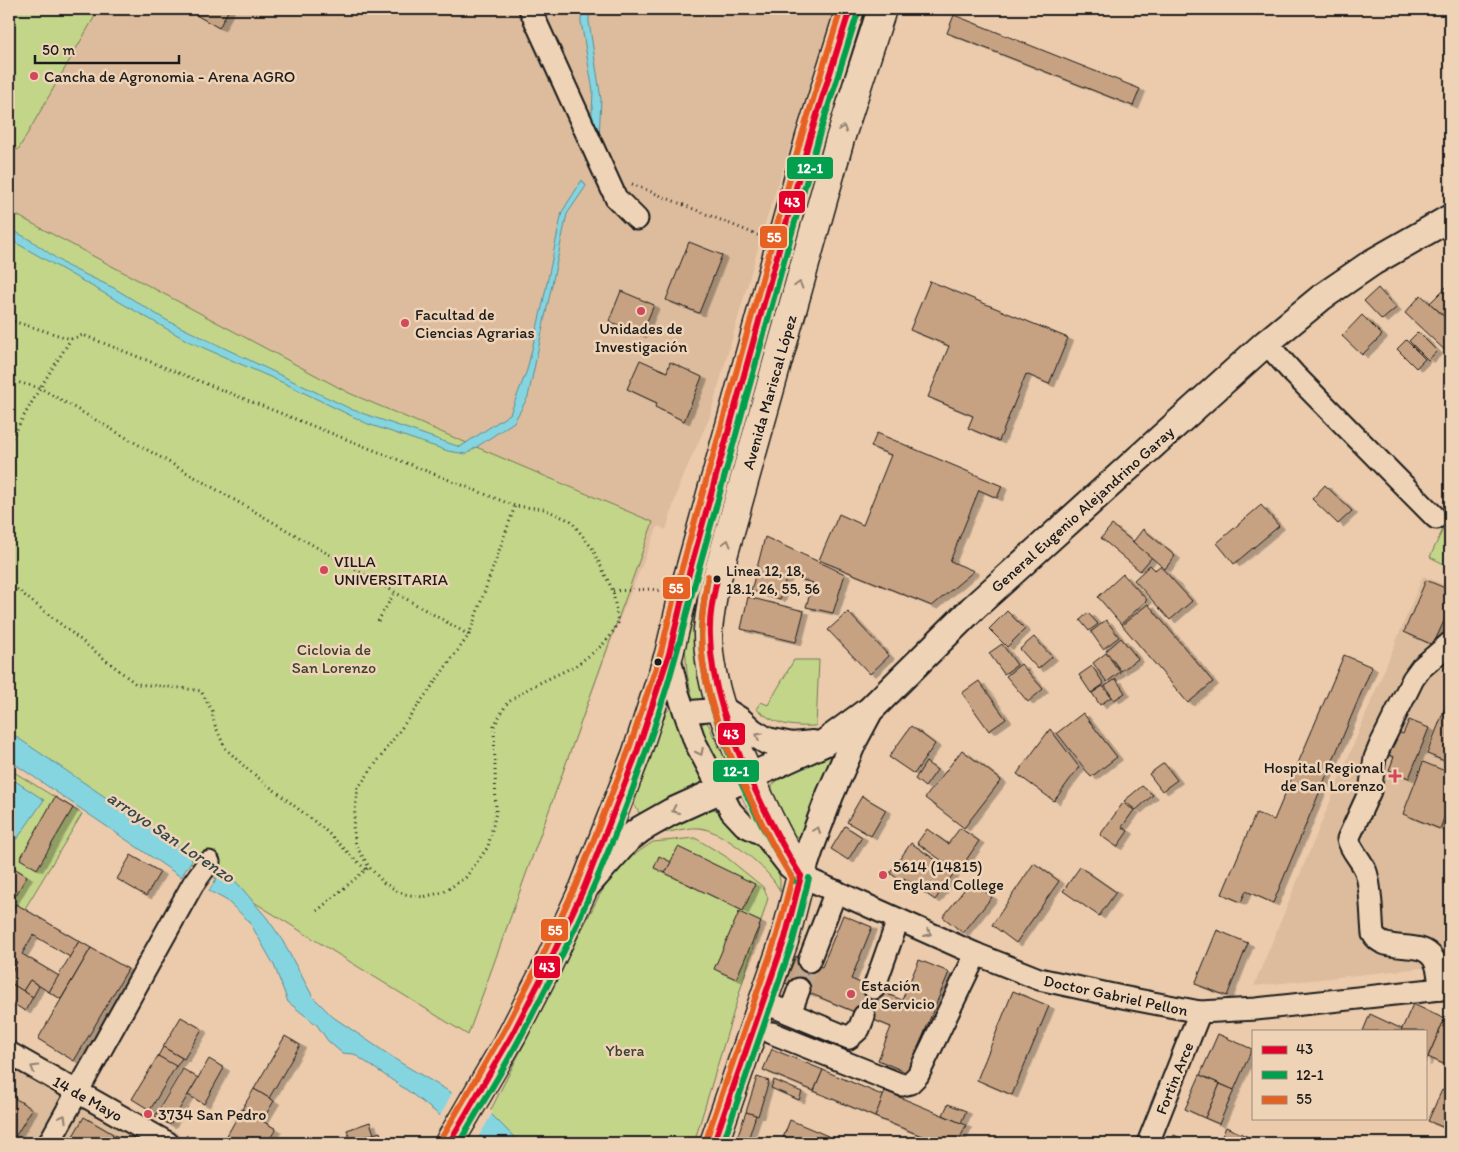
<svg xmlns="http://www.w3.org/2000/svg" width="1459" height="1152" font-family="Itim,sans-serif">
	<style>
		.built { fill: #dcbc9c }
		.green { fill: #c3d589; stroke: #707852 }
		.water { fill: #85d5e1; stroke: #5b8b92 }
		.pier { fill: #ebcbac }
		.building { fill: #c7a282; stroke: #1c1c1c; filter: url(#shadow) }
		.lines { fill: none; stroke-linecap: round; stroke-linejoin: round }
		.minor-tunnel { stroke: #c2a88f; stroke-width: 21; stroke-dasharray: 21 11; stroke-linecap: butt }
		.minor-casing { stroke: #1c1c1c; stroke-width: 25 }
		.major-casing { stroke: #1c1c1c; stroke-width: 30 }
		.highway-casing { stroke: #1c1c1c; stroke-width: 31 }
		.path { stroke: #1c1c1c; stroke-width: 3; stroke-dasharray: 1 4; stroke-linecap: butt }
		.minor { stroke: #efd3b6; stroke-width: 21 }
		.major { stroke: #efd3b6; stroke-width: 26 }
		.highway { stroke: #efd3b6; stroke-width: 28 }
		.bus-1-casing { stroke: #efd3b6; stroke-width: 10 }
		.bus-2-casing { stroke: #efd3b6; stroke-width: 10 }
		.bus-3-casing { stroke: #efd3b6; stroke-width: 10 }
		.bus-1 { stroke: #e4002b; stroke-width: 6 }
		.bus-2 { stroke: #019f4e; stroke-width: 6 }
		.bus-3 { stroke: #e76122; stroke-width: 6 }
		.oneway { stroke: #908171 }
		.poi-dot { fill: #d1495b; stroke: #efd3b6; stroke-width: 2 }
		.bus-dot { fill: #1c1c1c; stroke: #efd3b6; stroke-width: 2 }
		.labels { text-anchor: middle; stroke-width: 5; stroke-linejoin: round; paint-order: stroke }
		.bus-label { font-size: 15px; fill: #1c1c1c; stroke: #efd3b6; text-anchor: start }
		.poi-label { font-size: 16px; fill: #1c1c1c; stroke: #efd3b6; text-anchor: start }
		.street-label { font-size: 16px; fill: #1c1c1c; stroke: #efd3b6 }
		.park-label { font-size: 16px; fill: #3d4132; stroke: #efd3b6 }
		.water-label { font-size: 18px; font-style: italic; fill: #364a4d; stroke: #efd3b6 }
		.line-badge { stroke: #efd3b6; stroke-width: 2 }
		.badge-label { font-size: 14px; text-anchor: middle; font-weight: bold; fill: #fff }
	</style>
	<defs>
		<filter id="shadow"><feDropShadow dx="5.5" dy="3" stdDeviation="0" flood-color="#0004"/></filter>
	</defs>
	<rect width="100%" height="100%" fill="#ebcbac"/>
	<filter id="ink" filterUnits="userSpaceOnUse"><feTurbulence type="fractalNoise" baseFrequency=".02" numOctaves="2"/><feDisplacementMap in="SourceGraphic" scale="10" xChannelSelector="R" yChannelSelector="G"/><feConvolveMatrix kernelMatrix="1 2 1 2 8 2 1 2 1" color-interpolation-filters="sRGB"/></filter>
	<g filter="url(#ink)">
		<g class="built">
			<path d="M9,9H835L765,224L709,419L680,483L666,530L658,526L618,623L468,1035L9,750Z"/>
			<path d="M1423,576L1450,587V965L1254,986Z"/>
			<path d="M9,1050L170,1143H9Z"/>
		</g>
		<g class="green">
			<path d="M9,9H99L18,150L9,144Z"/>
			<path d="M862,9H870L725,511L706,702L693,701L687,674L685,645L689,619L773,309Z"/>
			<path d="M9,211L349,393L653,522L468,1035L9,750Z"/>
			<path d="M1450,514V567L1430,557Z"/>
			<path d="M794,660H819L816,726C789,727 777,725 756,709L761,702L768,705Z"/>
			<path d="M672,707L705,781L673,796L644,813H639L634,804L662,721L667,711Z"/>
			<path d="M706,722L709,725L718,748L726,756L732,771L722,775L712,762L700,725Z"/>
			<path d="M834,751L835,752L801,836L798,837L792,836L786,827L772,790V786L775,782Z"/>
			<path d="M9,769L82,814L9,935Z"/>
			<path d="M712,808L717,811L735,833L742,838L760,844L778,869L780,881V892C773,871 721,829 699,828C686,827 674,832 661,833L693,815Z"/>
			<path d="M695,838L725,856L763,887L768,898L694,1143H474L599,896L620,864L653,842Z"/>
		</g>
		<g class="water">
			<path d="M581,9H589V22L601,99L599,138L591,133L593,91L581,22Z"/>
			<path d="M582,180L586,186L567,214L528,397L514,422L466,454L448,451L368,424L286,384L188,341L9,239V228L32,241L67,266L114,288L166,320L353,410L460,447L510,414L527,370L542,307L562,212Z"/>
			<path d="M9,732L194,857L181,877L9,760Z"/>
			<path d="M9,777L44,800L17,839L9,834Z"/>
			<path d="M222,869L240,886L267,918L281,938L313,997L333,1017L401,1063L455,1095L442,1117L408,1091L354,1054L342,1053L328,1041L317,1025L288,1002L274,965L249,921L226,900L209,891Z"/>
			<path d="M488,1111L520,1143H492L476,1134Z"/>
		</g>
		<g class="pier">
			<path d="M453,1091L457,1093V1096L444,1118L440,1119L439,1118Z"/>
			<path d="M489,1109L493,1112L478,1138L474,1136V1133L486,1110Z"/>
		</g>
		<g class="building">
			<path d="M191,9H229L219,28L189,11Z"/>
			<path d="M954,15L1140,89L1133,106L947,33Z"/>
			<path d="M689,242L722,255L699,313L666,300Z"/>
			<path d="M930,281L1068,338L1049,384L1026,374L999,441L968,428L973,416L928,397L949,346L910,330Z"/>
			<path d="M1450,283V322L1430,303Z"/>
			<path d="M1378,288L1396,308L1382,320L1364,301Z"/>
			<path d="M621,291L654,305L641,335L609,321Z"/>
			<path d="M1421,295L1450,322V355L1405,313Z"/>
			<path d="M1362,315L1382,335L1362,355L1342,336Z"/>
			<path d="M1418,332L1437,351L1428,360L1409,341Z"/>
			<path d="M1406,340L1425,359L1416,368L1397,349Z"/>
			<path d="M640,360L667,372L670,362L702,377L684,421L655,407L657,403L627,389Z"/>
			<path d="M877,433L1002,486L997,498L979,490L950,561L974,571L932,606L819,560L839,514L863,525L891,455L871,447Z"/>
			<path d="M1325,485L1352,511L1338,524L1312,499Z"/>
			<path d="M1261,505L1279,526L1234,564L1217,543Z"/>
			<path d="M1112,525L1152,557L1140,571L1101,538Z"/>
			<path d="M1143,529L1175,556L1165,569L1133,542Z"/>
			<path d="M765,537L845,574L833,613L806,607L813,583L787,575L780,599L751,591Z"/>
			<path d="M1150,565L1155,570L1160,566L1192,601L1170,620L1134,580Z"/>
			<path d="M1123,574L1147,600L1121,624L1098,597Z"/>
			<path d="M1426,580L1450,590V608L1433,645L1404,632Z"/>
			<path d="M748,597L804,611L796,642L741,629Z"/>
			<path d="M1148,604L1213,682L1188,703L1122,625Z"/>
			<path d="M1007,611L1025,629L1007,647L989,629Z"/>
			<path d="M848,612L889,656L870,674L828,630Z"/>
			<path d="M1088,613L1098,624L1089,631L1080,620Z"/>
			<path d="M1106,620L1119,637L1103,649L1091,632Z"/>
			<path d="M1034,637L1052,657L1038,669L1020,649Z"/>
			<path d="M1121,638L1138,659L1121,671L1106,651Z"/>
			<path d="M1002,644L1017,665L1004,674L989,653Z"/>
			<path d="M1106,653L1120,672L1107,682L1093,663Z"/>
			<path d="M1344,655L1372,667L1273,903L1246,891L1241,902L1222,894L1256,813L1274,820Z"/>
			<path d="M1021,664L1043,689L1028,702L1006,676Z"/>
			<path d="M1092,666L1104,684L1091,693L1079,675Z"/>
			<path d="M1116,679L1125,693L1114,700L1105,686Z"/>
			<path d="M979,681L1006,719L989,731L962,693Z"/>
			<path d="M1103,686L1111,697L1100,705L1092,693Z"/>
			<path d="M1450,695V763L1427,754Z"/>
			<path d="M1083,713L1117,757L1091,777L1057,733Z"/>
			<path d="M1409,720L1429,728L1409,778L1389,770L1394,757L1381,752L1390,729L1403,734Z"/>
			<path d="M911,726L935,744L914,774L889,757Z"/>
			<path d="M1050,729L1079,767L1054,801L1017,774Z"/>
			<path d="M962,750L1001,780L964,828L925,798Z"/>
			<path d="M926,762L937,770L925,787L915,779Z"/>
			<path d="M1423,762L1450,773V802L1440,829L1403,814Z"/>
			<path d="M1164,763L1177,780L1162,791L1149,774Z"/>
			<path d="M1142,786L1153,795L1136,810L1124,801Z"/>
			<path d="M862,796L886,810L871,836L847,822Z"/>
			<path d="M55,797L73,808L37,869L20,859Z"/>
			<path d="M1123,803L1134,810L1122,827L1128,831L1117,847L1100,835Z"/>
			<path d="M845,826L862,837L848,860L831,849Z"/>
			<path d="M960,828L979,841L958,872L917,843L927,829L948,844Z"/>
			<path d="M911,843L954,873L935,900L904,878L902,882L890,873Z"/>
			<path d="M678,847L755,884L743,911L665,873Z"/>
			<path d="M131,855L160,872L146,896L117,879Z"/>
			<path d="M659,856L671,862L665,873L654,868Z"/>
			<path d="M1034,863L1059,881L1016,943L992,925Z"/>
			<path d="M9,865L27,876L9,907Z"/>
			<path d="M1080,867L1116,892L1099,916L1063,891Z"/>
			<path d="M971,881L992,897L963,933L943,917Z"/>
			<path d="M16,904L79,941L70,957L33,935L22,954L59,976L49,992L30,980L23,991L9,982V977L17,962L9,957V916Z"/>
			<path d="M739,912L761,922L736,979L714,969Z"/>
			<path d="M843,915L872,927L851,979L902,1000L919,960L949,972L908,1073L878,1060L891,1027L785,983L796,956L822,967Z"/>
			<path d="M1217,930L1248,943L1227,996L1195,984Z"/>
			<path d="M79,941L91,948L61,999L49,992Z"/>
			<path d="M91,948L128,969L74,1061L38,1039Z"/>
			<path d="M9,957L17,962L9,977Z"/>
			<path d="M30,980L39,986L33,997L23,991Z"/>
			<path d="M9,982L33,997L25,1011L9,1001Z"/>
			<path d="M1013,991L1049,1006L1012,1095L977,1080Z"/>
			<path d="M1413,1004L1445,1019L1425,1063V1031H1401Z"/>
			<path d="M1450,1006V1067L1428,1057Z"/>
			<path d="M1370,1014L1402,1029L1401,1031H1363Z"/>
			<path d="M181,1017L202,1029L184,1059L163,1047Z"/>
			<path d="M1218,1034L1252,1049L1234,1090L1200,1075Z"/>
			<path d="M285,1036L300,1045L269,1098L254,1089Z"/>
			<path d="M163,1047L182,1058L176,1067L158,1056Z"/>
			<path d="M772,1049L823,1070L814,1091L763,1070Z"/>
			<path d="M158,1056L176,1066L150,1110L132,1099Z"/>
			<path d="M209,1059L224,1068L204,1104L188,1095Z"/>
			<path d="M183,1069L198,1078L170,1125L155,1116Z"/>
			<path d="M823,1070L884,1096L875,1117L814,1091Z"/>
			<path d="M1200,1075L1220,1084L1205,1118L1185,1109Z"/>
			<path d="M757,1077L769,1081L758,1116L746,1112Z"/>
			<path d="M774,1080L802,1092L799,1100L771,1088Z"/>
			<path d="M1220,1084L1234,1090L1219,1124L1205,1118Z"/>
			<path d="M254,1089L274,1101L262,1121L242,1109Z"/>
			<path d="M1442,1090L1450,1094V1130L1428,1121Z"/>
			<path d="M885,1091L966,1125L958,1143H939L875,1117Z"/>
			<path d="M13,1097L32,1109L12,1142L9,1140V1104Z"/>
			<path d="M948,1104L966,1111L961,1123L943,1115Z"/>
			<path d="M242,1109L276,1129L267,1143H232L225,1139Z"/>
			<path d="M746,1112L756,1115L747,1143H735Z"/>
			<path d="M84,1117L113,1134L108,1143H85L73,1136Z"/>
			<path d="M790,1120L828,1136L825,1143H781Z"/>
			<path d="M370,1122L374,1134L351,1141L347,1130Z"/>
			<path d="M1226,1127L1262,1143H1219Z"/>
			<path d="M380,1132L384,1143H344L351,1141Z"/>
			<path d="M113,1134L129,1143H108Z"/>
			<path d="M1174,1135L1191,1143H1170Z"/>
			<path d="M73,1136L85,1143H69Z"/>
		</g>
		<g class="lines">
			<g class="minor-tunnel">
				<path d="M799,989L809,961"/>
				<path d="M864,1016L874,988"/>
			</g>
			<defs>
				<g id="minor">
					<path d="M530,9L616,198L637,219"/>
					<path d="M1266,343L1294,374L1436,518"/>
					<path d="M669,654L678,693L695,742L731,811L744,825L764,835L789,867L801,876L976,954L1039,979L1122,997L1200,1012L1256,1009L1450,988"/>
					<path d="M685,712L721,709"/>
					<path d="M809,961L836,891"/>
					<path d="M874,988L898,920"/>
					<path d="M1440,989C1439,979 1439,966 1433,958C1420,938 1384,955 1373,934C1371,914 1372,891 1366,872C1362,860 1352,853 1348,839L1370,791L1375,758L1380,746L1413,679L1421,668L1450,643"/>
					<path d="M763,1002L849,1038L859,1029L864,1016"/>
					<path d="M790,1013L799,989"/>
					<path d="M772,1033L902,1085L910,1083L918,1075L976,954"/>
					<path d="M9,1053L168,1143"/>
					<path d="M49,1143L193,884L209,862"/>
					<path d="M1148,1143L1200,1012"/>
				</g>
				<g id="major">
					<path d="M721,709L740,721L752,732L767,741L792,746L813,744"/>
					<path d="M801,876L811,846L830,795L854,740L870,710L972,609L1266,343L1322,297L1373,262L1450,218"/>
					<path d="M587,885L628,839L641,829L671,812L824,743L865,713"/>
				</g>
				<g id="highway">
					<path d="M449,1143L512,1035L548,965L584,888L636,755L669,654L683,595L810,137L850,9"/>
					<path d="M714,1143L785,938L801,876C784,850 771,823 758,795C734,745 707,687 708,630C709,618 712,605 713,592L840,139L882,9"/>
				</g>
			</defs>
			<use href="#minor" class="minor-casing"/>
			<use href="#major" class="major-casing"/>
			<use href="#highway" class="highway-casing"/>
			<g class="path">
				<path d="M632,184L760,236"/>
				<path d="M9,320L71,339L83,335L515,506L544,509L571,521L592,548L613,591L618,623L609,638L598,649L575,666L529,688L507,703L494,726L496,812L488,847L466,877L444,892L423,897L404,894L385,884L369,867L356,846L353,826L358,788L469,635L40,388L9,380"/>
				<path d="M9,442L40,388L71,339"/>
				<path d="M9,583L136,684L181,688L201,691L212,711L214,723L225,748L246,768L324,829L366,870"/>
				<path d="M613,591L651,589L662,591"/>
				<path d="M378,621L395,592"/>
				<path d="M469,635L515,506"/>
				<path d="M317,911L369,867"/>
				<path d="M186,1136L198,1143"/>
			</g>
			<use href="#minor" class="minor"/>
			<use href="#major" class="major"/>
			<use href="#highway" class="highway"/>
			<defs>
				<g id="bus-1">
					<path d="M717,579C713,598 709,616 710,636C711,687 730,735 751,781C766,814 782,846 801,876"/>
					<path d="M449,1143L512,1035L548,965L584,888L636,755L669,654L683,595L810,137L850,9"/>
					<path d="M714,1143L785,938L801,876"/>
				</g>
				<g id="bus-2">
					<path d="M708,577C705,596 701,614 701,634C700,709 754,818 794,881"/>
					<path d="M459,1143C479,1108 501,1074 520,1038C594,901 655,749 691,597L818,139L858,12"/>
					<path d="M723,1143L793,941L809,878"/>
				</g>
				<g id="bus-3">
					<path d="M441,1139L504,1031L540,961L576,885L628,752L661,652L675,593L802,135L841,9"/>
					<path d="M706,1140L777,935L792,878C776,853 763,826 751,800C730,756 710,712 703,663C699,634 703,605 708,576"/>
				</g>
			</defs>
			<use href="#bus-1" class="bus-1-casing"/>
			<use href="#bus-2" class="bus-2-casing"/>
			<use href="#bus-3" class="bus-3-casing"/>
			<use href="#bus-1" class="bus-1"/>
			<use href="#bus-2" class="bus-2"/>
			<use href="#bus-3" class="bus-3"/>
		</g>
		<defs><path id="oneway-chevron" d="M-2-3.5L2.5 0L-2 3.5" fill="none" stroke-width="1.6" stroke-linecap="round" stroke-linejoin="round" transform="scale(1.25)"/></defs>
		<g class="oneway">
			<use href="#oneway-chevron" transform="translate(843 129) rotate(-72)"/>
			<use href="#oneway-chevron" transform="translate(799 285) rotate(-74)"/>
			<use href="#oneway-chevron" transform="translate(727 543) rotate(-74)"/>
			<use href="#oneway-chevron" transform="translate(759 736) rotate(-150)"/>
			<use href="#oneway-chevron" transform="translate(700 752) rotate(63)"/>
			<use href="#oneway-chevron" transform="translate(675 810) rotate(155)"/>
			<use href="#oneway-chevron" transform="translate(817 830) rotate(-69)"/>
			<use href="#oneway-chevron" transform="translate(928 933) rotate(24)"/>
			<use href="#oneway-chevron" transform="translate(34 1068) rotate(-150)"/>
			<use href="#oneway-chevron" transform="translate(63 1118) rotate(-61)"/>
		</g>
	</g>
	<g class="poi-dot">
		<circle cx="34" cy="76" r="5"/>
		<circle cx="641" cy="311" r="5"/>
		<circle cx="405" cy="323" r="5"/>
		<circle cx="324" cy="570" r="5"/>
		<path d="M1392.5 768.5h5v5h5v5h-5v5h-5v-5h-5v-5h5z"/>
		<circle cx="883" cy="875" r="5"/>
		<circle cx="851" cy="994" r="5"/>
		<circle cx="148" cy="1114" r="5"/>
	</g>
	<g class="bus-dot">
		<circle cx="717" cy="579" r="4.5"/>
		<circle cx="658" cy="662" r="4.5"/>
	</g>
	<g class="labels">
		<g class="bus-label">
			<text x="726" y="576">Linea 12, 18,<tspan x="726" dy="18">18.1, 26, 55, 56</tspan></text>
		</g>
		<g class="poi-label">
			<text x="44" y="82">Cancha de Agronomia - Arena AGRO</text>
			<text x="415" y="320">Facultad de<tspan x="415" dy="18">Ciencias Agrarias</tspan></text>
			<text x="641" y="334" text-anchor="middle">Unidades de<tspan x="641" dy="18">Investigación</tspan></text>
			<text x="334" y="567">VILLA<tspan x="334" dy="18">UNIVERSITARIA</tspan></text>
			<text x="1384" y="773" text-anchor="end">Hospital Regional<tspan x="1384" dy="18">de San Lorenzo</tspan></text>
			<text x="893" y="872">5614 (14815)<tspan x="893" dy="18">England College</tspan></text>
			<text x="861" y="991">Estación<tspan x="861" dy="18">de Servicio</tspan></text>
			<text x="158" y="1120">3734 San Pedro</text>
		</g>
		<g class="street-label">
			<text transform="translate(769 392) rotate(-74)" y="6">Avenida Mariscal López</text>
			<text transform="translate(1082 509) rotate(-42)" y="6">General Eugenio Alejandrino Garay</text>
			<text transform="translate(1116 995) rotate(12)" y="6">Doctor Gabriel Pellon</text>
			<text transform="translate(1174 1078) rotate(-68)" y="6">Fortin Arce</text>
			<text transform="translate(88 1098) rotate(29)" y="6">14 de Mayo</text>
		</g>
		<g class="park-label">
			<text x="334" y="655">Ciclovia de<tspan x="334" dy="18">San Lorenzo</tspan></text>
			<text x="625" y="1056">Ybera</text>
		</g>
		<g class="water-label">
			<text transform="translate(171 837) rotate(34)" y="6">arroyo San Lorenzo</text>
		</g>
	</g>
	<g class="line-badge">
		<rect x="786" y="156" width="48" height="24" rx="5" fill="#019f4e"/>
		<rect x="778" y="190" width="28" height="24" rx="5" fill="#e4002b"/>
		<rect x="759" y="225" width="29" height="24" rx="5" fill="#e76122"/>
		<rect x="662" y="576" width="29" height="24" rx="5" fill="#e76122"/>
		<rect x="717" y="722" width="29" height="24" rx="5" fill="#e4002b"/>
		<rect x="712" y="759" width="48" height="24" rx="5" fill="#019f4e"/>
		<rect x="540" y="918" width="29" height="24" rx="5" fill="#e76122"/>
		<rect x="533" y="955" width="28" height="24" rx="5" fill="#e4002b"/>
	</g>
	<g class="badge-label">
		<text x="810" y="173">12-1</text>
		<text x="792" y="207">43</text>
		<text x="774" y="242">55</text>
		<text x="676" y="593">55</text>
		<text x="731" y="739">43</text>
		<text x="736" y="776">12-1</text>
		<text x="555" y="935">55</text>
		<text x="547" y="972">43</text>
	</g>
	<rect width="1459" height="1152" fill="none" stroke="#efd3b6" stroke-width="30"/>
	<rect x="15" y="15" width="1429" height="1122" fill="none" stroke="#1c1c1c" stroke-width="2" filter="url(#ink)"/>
	<rect x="1252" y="1030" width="175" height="90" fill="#efd3b6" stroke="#9b8a78"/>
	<rect x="1262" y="1046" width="25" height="8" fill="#e4002b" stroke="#9b8a78"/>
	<text x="1296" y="1054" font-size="15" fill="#1c1c1c">43</text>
	<rect x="1262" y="1071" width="25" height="8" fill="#019f4e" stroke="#9b8a78"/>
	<text x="1296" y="1080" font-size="15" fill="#1c1c1c">12-1</text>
	<rect x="1262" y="1096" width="25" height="8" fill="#e76122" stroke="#9b8a78"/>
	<text x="1296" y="1104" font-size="15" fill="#1c1c1c">55</text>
	<path d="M35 55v8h144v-8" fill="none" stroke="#1c1c1c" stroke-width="2.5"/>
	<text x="42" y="55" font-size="15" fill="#1c1c1c" stroke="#efd3b6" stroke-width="4" paint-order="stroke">50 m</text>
</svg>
